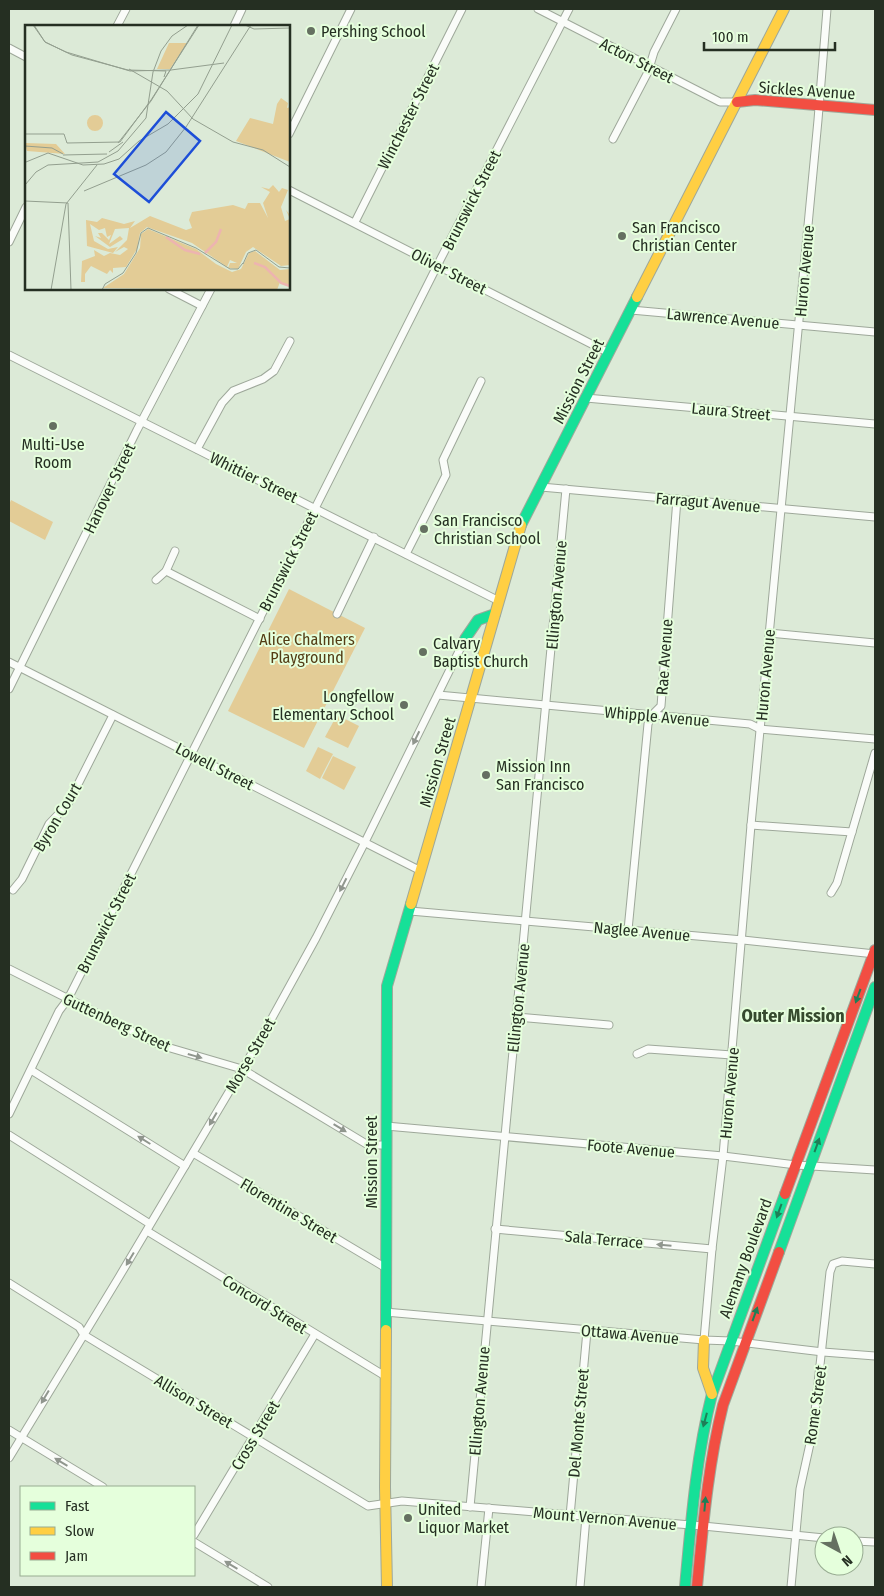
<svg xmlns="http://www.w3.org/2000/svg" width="884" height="1596" font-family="'Fira Sans Condensed',sans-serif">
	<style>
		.green { fill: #e3cc96 }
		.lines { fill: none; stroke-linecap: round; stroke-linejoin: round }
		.street-casing { stroke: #9ea89a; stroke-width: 9 }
		.fast-casing { stroke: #9ea89a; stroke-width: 12 }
		.slow-casing { stroke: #9ea89a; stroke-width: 12 }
		.jam-casing { stroke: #9ea89a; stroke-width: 12 }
		.street { stroke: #fafcf9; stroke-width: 7 }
		.fast { stroke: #16e098; stroke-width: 10 }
		.slow { stroke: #ffcf43; stroke-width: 10 }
		.jam { stroke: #f24e42; stroke-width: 10 }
		.oneway { fill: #90968e }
		.oneway2 { fill: #1e7f57 }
		.poi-dot { fill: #657061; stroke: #e5ffdc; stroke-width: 2 }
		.labels { text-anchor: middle; stroke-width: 4; stroke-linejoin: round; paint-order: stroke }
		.poi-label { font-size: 16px; fill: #252f22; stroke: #e5ffdc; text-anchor: start }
		.street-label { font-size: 16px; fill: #252f22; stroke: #e5ffdc }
		.park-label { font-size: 16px; fill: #533c14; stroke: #e5ffdc }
		.neighbourhood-label { font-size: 18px; font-weight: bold; fill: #364a2e; stroke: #e5ffdc }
		.inset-river { fill: none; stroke: #edb4b0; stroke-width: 2.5 }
		.inset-road { fill: none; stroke: #939f8f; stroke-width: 1 }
		.view { fill: #1d4ed8; fill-opacity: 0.15; stroke: #1d4ed8; stroke-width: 2.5 }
		.inset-edge { fill: none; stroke: #252f22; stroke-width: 2.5 }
	</style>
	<rect width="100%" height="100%" fill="#dcead7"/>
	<g class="green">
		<path d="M11,500L53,522L45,540L9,521V505Z"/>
		<path d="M289,589L365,628L304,748L228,711Z"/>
		<path d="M337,715L359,726L348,748L325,737Z"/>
		<path d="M318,747L333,754L320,779L306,771Z"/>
		<path d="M333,756L356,767L344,790L322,778Z"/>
	</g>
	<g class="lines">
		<defs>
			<g id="street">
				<path d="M538,9L720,102H737"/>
				<path d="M117,26L126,9"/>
				<path d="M234,26L242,9"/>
				<path d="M9,48L26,57"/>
				<path d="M289,134L351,9"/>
				<path d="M613,139L648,72L654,52L676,9"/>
				<path d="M289,190L609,353"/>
				<path d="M355,222L462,9"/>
				<path d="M9,242L26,207"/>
				<path d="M169,289L202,306"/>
				<path d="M631,310L875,332"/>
				<path d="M9,355L499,601"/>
				<path d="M586,398L875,424"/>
				<path d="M197,449L222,403L233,391L263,379L274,371L290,341"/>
				<path d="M541,487L875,517"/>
				<path d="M406,554L446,475L443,460L481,381"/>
				<path d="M166,571L260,619"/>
				<path d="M156,580L166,571L175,551"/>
				<path d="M337,614L374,537"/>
				<path d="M769,633L875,643"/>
				<path d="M9,662L421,871"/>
				<path d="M9,689L137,430L211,289"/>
				<path d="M438,695L750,724L760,729L875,739"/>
				<path d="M751,825L852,832"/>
				<path d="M13,890L22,879L49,824L68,804L113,715"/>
				<path d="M831,893L837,883L875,753"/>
				<path d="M410,911L743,940L875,954"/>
				<path d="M628,930L648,724L652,715L661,706L677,499"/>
				<path d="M9,969L160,1045L242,1069L368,1145H387"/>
				<path d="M517,1017L609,1025"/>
				<path d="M637,1054L648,1049L732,1055"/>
				<path d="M31,1070L185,1166"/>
				<path d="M9,1114L59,1011L68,999L438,264L569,9"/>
				<path d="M386,1126L723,1156L796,1165L875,1170"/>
				<path d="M9,1135L150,1224"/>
				<path d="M193,1153L386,1268"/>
				<path d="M495,1229L712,1249"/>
				<path d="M147,1231L385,1376"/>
				<path d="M9,1283L79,1327L84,1335L368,1506L402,1501L703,1526L824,1538"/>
				<path d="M385,1312L704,1340L731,1341L823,1352L875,1356"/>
				<path d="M704,1340L712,1249L723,1156L751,825L818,120L827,9"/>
				<path d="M9,1430L103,1487"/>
				<path d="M9,1458L119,1277L261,1038L316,938L365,842L465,639"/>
				<path d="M470,1507L566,489"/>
				<path d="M570,1516L587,1331"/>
				<path d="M194,1535L315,1334"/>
				<path d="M854,1541L875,1542"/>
				<path d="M194,1542L268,1587"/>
				<path d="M481,1587L489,1508"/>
				<path d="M580,1587L586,1517"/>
				<path d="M791,1587L800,1489L813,1430L830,1272L833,1264L842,1261L875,1264"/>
			</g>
			<g id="fast">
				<path d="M521,525L637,297"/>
				<path d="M465,639L478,620L495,614"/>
				<path d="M779,1252L875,987"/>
				<path d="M386,1330L387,986L411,904"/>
				<path d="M685,1587C691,1522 696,1457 712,1394L785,1194"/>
			</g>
			<g id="slow">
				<path d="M637,297L784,9"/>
				<path d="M411,904L521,525"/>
				<path d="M386,1330L385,1487L387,1587"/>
				<path d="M704,1340L703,1368L712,1394"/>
			</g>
			<g id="jam">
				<path d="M737,102L755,100L875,110"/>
				<path d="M785,1194L875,950"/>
				<path d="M697,1587C703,1526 708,1465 723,1405L779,1252"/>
			</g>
		</defs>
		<use href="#street" class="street-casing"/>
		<use href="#fast" class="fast-casing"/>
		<use href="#slow" class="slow-casing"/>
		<use href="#jam" class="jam-casing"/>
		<use href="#street" class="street"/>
		<use href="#fast" class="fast"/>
		<use href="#slow" class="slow"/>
		<use href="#jam" class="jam"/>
	</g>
	<defs><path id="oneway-solid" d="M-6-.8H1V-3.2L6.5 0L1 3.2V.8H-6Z" transform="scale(1.25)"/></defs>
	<g class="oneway">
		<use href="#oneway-solid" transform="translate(416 738) rotate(116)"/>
		<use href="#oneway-solid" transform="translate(343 885) rotate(117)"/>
		<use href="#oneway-solid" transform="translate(195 1056) rotate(16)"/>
		<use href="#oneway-solid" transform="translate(213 1119) rotate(120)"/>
		<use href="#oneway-solid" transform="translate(340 1128) rotate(31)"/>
		<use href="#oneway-solid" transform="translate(144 1140) rotate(-148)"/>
		<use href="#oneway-solid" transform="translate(664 1245) rotate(-175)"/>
		<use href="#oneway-solid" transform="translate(130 1259) rotate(121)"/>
		<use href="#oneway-solid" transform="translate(45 1397) rotate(121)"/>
		<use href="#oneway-solid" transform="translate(61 1462) rotate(-149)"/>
		<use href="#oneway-solid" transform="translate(231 1565) rotate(-149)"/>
	</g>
	<g class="oneway2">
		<use href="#oneway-solid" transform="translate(858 996) rotate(110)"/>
		<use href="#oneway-solid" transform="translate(817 1145) rotate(-70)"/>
		<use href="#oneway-solid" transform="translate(779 1211) rotate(110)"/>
		<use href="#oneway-solid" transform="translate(755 1314) rotate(-70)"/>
		<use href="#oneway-solid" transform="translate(705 1420) rotate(105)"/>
		<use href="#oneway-solid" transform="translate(705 1504) rotate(-85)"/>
	</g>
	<g class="poi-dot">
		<circle cx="311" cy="31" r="5"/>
		<circle cx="622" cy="236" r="5"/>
		<circle cx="53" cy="426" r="5"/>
		<circle cx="424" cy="529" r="5"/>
		<circle cx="423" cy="652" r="5"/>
		<circle cx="404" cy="705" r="5"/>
		<circle cx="486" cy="775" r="5"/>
		<circle cx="408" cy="1518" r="5"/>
	</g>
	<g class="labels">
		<g class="poi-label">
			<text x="321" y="37">Pershing School</text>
			<text x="632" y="233">San Francisco<tspan x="632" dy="18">Christian Center</tspan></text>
			<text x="53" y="450" text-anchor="middle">Multi-Use<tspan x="53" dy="18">Room</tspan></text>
			<text x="434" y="526">San Francisco<tspan x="434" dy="18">Christian School</tspan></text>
			<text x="433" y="649">Calvary<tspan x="433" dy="18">Baptist Church</tspan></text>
			<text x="394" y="702" text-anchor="end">Longfellow<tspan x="394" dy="18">Elementary School</tspan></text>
			<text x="496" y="772">Mission Inn<tspan x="496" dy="18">San Francisco</tspan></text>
			<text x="418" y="1515">United<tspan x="418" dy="18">Liquor Market</tspan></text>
		</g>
		<g class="street-label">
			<text transform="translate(637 60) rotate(27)" y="6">Acton Street</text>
			<text transform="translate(807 90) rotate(4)" y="6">Sickles Avenue</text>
			<text transform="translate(408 116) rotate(-63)" y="6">Winchester Street</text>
			<text transform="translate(471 200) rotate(-63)" y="6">Brunswick Street</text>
			<text transform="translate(449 271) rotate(27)" y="6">Oliver Street</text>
			<text transform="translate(804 271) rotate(-85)" y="6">Huron Avenue</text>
			<text transform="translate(723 318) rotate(5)" y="6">Lawrence Avenue</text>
			<text transform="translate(578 381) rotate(-63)" y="6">Mission Street</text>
			<text transform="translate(731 411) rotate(5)" y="6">Laura Street</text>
			<text transform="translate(254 477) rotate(26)" y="6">Whittier Street</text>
			<text transform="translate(109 488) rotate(-64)" y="6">Hanover Street</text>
			<text transform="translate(708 502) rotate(5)" y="6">Farragut Avenue</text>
			<text transform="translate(288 561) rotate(-63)" y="6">Brunswick Street</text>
			<text transform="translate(556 595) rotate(-85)" y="6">Ellington Avenue</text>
			<text transform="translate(664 657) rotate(-86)" y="6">Rae Avenue</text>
			<text transform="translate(765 675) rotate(-85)" y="6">Huron Avenue</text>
			<text transform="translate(657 716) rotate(5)" y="6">Whipple Avenue</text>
			<text transform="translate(437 762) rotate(-74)" y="6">Mission Street</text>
			<text transform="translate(215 766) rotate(27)" y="6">Lowell Street</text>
			<text transform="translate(57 817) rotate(-59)" y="6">Byron Court</text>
			<text transform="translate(106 923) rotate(-63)" y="6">Brunswick Street</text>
			<text transform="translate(642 931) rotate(5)" y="6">Naglee Avenue</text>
			<text transform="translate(518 998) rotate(-84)" y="6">Ellington Avenue</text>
			<text transform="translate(117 1022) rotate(25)" y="6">Guttenberg Street</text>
			<text transform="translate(250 1055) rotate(-60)" y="6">Morse Street</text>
			<text transform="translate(729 1093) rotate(-85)" y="6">Huron Avenue</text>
			<text transform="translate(631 1148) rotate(5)" y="6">Foote Avenue</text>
			<text transform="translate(371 1162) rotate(-90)" y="6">Mission Street</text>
			<text transform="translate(289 1210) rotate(31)" y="6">Florentine Street</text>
			<text transform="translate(604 1239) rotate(5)" y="6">Sala Terrace</text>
			<text transform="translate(745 1258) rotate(-70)" y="6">Alemany Boulevard</text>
			<text transform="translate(265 1304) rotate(32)" y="6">Concord Street</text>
			<text transform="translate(630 1334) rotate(5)" y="6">Ottawa Avenue</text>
			<text transform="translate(194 1401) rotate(31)" y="6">Allison Street</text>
			<text transform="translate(479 1401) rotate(-85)" y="6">Ellington Avenue</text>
			<text transform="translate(815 1405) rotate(-82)" y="6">Rome Street</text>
			<text transform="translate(578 1423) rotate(-85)" y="6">Del Monte Street</text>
			<text transform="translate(255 1435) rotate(-59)" y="6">Cross Street</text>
			<text transform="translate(605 1518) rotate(5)" y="6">Mount Vernon Avenue</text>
		</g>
		<g class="park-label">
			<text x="307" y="645">Alice Chalmers<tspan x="307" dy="18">Playground</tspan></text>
		</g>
		<g class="neighbourhood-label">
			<text x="793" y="1022">Outer Mission</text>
		</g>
	</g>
	<g transform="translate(25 25)">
		<rect width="265" height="265" fill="#dcead7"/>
		<path d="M144,18H162L145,44H132ZM256,73L263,78L262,83L265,82V137L211,116L225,93L248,99L252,79ZM62 98a8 8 0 1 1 16 0a8 8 0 1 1-16 0ZM0,118L31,119L40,129L2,126ZM248,160L254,167L257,163L263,165L256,182L260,196L265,194L261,185L265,190V240L256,241L228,222L221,227L213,244L203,243L205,238H212L205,235L202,242L167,218L122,202L115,208L112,224L101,242L88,243V248L85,245L82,249L66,241L60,249V257H56L57,236L70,231L69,225L79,231L85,228L95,230L103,224L99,222L90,227L102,215L104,203L90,204L84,219L95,211L98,214L85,222L70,211L76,213L73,208H77L84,215L86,210L82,212L80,203L74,205L65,199L69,216L83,224L93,222L88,228L62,221L61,195L72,197L77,193L99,199L110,196L105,203L125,191L161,205L167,203L164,195L167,187L208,180L220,184L223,178H235L243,193L238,178L245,167L236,162L244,164ZM123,204L171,224L191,239L207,247L216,244L224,228L230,226L255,245L265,244V261L255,257L252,265L78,263L99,249L115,223L116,209Z" fill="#e3cc96"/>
		<path class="inset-river" d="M141,212L160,225L175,229M180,228L191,217L196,204M229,238L240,242L256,258L265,261"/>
		<path class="inset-road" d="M8,0L20,17L41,27M9,0L20,17L47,30L103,45L141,46L139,52M220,0L229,4L265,3M41,27L105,46L146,45L199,38M104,44L142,66L168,94L208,117L238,125L265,142M0,109H39L42,118L95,117L126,75L174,0M93,118L126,76L173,0M0,121L27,123L38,129M84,127L98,117M38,130L82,129M1,137L23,128L58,140L79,139L94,134L114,116L143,99L173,69L207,0M0,160L11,147L23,140L73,137L93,126L121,93L128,47L136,26L147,11L163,0M59,166L121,140L141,127L161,102L226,0M0,176L43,178L46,265M218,239L223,228L231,225L254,242L265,243M26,265L41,179L72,140M77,265L80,259L98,248L111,228L116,208L123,203L171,223L205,244H213L218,238"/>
		<path class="view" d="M141,87L175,116L124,177L89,149Z"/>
		<rect width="265" height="265" class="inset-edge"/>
	</g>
	<rect width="884" height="1596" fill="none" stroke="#252f22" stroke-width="20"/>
	<rect x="20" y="1486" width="175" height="90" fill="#e5ffdc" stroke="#98ac92"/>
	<rect x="30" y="1502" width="25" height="8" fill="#16e098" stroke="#98ac92"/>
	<text x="65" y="1511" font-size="15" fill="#252f22">Fast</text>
	<rect x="30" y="1527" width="25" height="8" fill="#ffcf43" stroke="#98ac92"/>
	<text x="65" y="1536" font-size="15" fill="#252f22">Slow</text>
	<rect x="30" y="1552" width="25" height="8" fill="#f24e42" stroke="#98ac92"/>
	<text x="65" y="1561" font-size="15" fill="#252f22">Jam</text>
	<g transform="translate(839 1551) rotate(140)"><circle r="24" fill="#e5ffdc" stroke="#98ac92"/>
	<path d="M0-4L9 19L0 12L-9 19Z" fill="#657061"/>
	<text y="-8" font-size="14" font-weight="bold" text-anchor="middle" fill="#252f22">N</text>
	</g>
	<path d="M704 42v8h131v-8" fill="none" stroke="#252f22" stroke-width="2.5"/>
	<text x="712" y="42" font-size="15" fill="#252f22" stroke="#e5ffdc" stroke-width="4" paint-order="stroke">100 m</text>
</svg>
